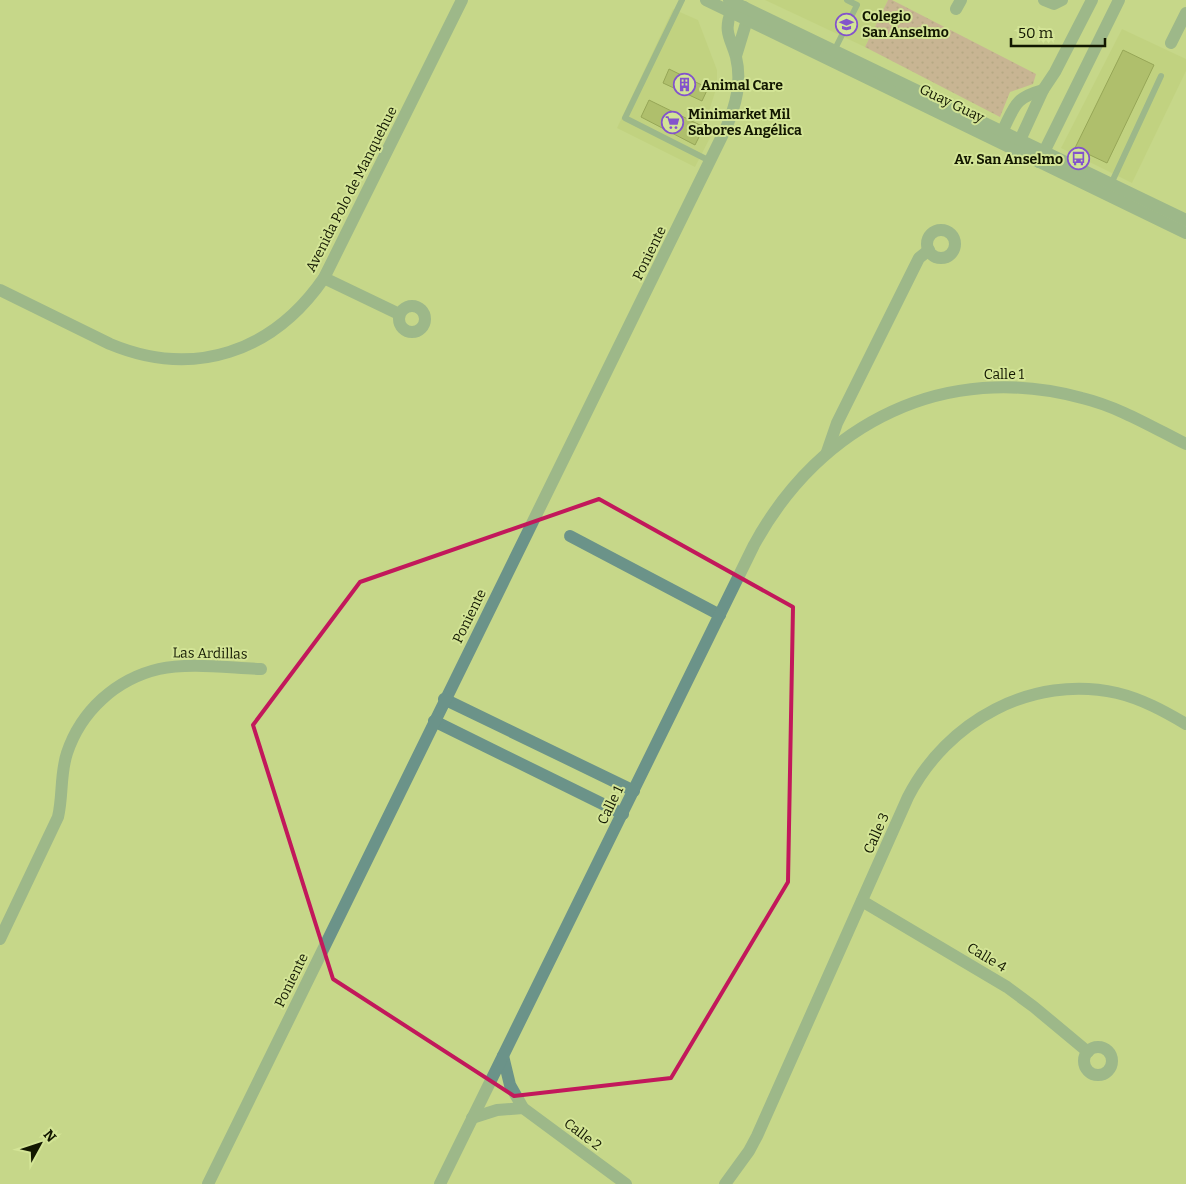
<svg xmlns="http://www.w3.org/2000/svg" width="1186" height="1184" font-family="Bitter,serif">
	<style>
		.built { fill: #bbcd77 }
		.park { fill: url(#park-dots) }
		.building { fill: #92a34a; stroke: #5c6a1a }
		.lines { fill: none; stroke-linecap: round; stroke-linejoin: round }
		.service { stroke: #6b9389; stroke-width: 6 }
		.minor { stroke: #6b9389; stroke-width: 12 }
		.tertiary { stroke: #6b9389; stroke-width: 12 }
		.marked { fill: none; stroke: #c2185b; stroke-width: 4; stroke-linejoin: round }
		.labels { text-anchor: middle; stroke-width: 4; stroke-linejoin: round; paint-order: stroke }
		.poi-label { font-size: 14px; font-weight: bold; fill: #121700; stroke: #d3e496; text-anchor: start }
		.street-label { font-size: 14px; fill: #121700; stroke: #d3e496 }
	</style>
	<defs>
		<pattern id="park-dots" width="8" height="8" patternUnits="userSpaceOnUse" patternTransform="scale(1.25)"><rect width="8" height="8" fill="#c98c9f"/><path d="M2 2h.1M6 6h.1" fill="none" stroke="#a2717f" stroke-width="1.8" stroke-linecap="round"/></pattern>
	</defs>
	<rect width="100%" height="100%" fill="#c6d789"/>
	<g class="built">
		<path d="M765,0H888L865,47Z"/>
		<path d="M673,9L698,20L717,70V86L704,127L713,132L695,167L617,128Z"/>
		<path d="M1122,29L1186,59V71L1132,183L1061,148Z"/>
	</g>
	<path class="park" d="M888,0H892L1036,74L1033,84L1010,92L1000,117L865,47Z"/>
	<g class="building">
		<path d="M1123,50L1154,65L1107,163L1075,148Z"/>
		<path d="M669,69L708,88L702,101L663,83Z"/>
		<path d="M649,100L704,127L695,145L641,117Z"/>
	</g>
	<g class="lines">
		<g class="service">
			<path d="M682,0L625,118L710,161"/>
			<path d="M834,51L857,5L847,0"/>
			<path d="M1111,184L1161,76"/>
		</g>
		<g class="minor">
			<path d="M1044,0L1054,4L1062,0"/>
			<path d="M956,9L961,0"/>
			<path d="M1171,43L1186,13"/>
			<path d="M1002,132C1015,106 1014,98 1043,90"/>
			<path d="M1020,140L1043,90L1055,72L1092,0"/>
			<path d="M1039,162L1119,0"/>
			<circle cx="941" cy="244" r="14"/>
			<path d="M324,278L399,314"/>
			<path d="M0,290L110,344C194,379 273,352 324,278L462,0"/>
			<circle cx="412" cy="319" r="13"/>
			<path d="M827,452L837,423L913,270L919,258L929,250"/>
			<path d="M570,536L720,615"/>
			<path d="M444,699L634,791"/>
			<path d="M434,721L623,814"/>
			<path d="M862,901L1007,987L1034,1007L1088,1052"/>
			<path d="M0,939L58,817C63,796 60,774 67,753C81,711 116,679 159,669C189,662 230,668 261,669"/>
			<circle cx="1098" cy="1061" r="14"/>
			<path d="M503,1056L510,1085L523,1108L626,1184"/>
			<path d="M472,1118L497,1110L523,1108"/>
			<path d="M208,1184L726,128C736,105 742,82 736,57C731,39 723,32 731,12L744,7L747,20L736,56"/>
			<path d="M440,1184L754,545C821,422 946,361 1082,398C1119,407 1152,427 1186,444"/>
			<path d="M725,1184L749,1151L757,1136L908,797C947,721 1032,674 1117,693C1142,699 1164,711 1186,724"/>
		</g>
		<g class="tertiary">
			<path d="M706,0L1186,233"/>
			<path d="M729,0L1186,220"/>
		</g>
	</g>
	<path d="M0 0H1186V1184H0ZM599,499L793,607L788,882L671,1078L514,1096L333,979L253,725L360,582Z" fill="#c6d789" fill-opacity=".55" fill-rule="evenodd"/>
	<path class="marked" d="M599,499L793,607L788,882L671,1078L514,1096L333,979L253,725L360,582Z"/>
	<defs>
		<symbol id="school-ring" viewBox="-11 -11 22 22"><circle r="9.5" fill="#d3e496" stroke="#8353cc" stroke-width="1.5"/><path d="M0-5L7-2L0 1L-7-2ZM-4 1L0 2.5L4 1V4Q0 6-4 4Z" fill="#8353cc"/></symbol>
		<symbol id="building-ring" viewBox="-11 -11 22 22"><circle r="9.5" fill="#d3e496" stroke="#8353cc" stroke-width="1.5"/><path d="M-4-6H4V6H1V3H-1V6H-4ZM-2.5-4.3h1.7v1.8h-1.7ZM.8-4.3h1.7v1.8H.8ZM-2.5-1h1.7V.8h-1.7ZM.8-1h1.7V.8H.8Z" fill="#8353cc"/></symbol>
		<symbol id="supermarket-ring" viewBox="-11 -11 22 22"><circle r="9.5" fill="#d3e496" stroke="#8353cc" stroke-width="1.5"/><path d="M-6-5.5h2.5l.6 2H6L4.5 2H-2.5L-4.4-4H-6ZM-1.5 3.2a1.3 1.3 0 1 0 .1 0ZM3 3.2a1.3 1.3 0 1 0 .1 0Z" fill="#8353cc"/></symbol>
		<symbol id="bus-ring" viewBox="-11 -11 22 22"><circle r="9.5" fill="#d3e496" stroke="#8353cc" stroke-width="1.5"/><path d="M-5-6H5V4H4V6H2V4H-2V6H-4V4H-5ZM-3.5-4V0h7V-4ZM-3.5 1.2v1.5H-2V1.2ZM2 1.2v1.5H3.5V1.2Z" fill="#8353cc"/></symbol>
	</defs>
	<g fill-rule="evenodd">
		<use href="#school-ring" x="834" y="12" width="25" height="25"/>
		<use href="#building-ring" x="672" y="72" width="25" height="25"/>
		<use href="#supermarket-ring" x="660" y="110" width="25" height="25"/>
		<use href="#bus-ring" x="1066" y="146" width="25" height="25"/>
	</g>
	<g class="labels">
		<g class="poi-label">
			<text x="862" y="21">Colegio<tspan x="862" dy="16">San Anselmo</tspan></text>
			<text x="701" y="90">Animal Care</text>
			<text x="688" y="119">Minimarket Mil<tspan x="688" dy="16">Sabores Angélica</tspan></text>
			<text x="1063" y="164" text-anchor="end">Av. San Anselmo</text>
		</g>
		<g class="street-label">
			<text transform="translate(952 103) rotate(26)" y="5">Guay Guay</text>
			<text transform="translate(351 189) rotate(-63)" y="5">Avenida Polo de Manquehue</text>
			<text transform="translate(649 253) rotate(-64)" y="5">Poniente</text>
			<text x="1004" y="379">Calle 1</text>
			<text transform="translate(469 616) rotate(-64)" y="5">Poniente</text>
			<text transform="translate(210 653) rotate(1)" y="5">Las Ardillas</text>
			<text transform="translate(610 805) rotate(-64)" y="5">Calle 1</text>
			<text transform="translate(876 833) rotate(-66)" y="5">Calle 3</text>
			<text transform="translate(987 957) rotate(31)" y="5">Calle 4</text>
			<text transform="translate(291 980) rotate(-64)" y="5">Poniente</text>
			<text transform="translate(583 1134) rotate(37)" y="5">Calle 2</text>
		</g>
	</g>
	<g transform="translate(40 1144) rotate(50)" stroke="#d3e496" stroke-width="4" paint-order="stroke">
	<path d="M0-4L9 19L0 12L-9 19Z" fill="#121700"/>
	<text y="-8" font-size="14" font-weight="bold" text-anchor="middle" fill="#121700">N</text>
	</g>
	<path d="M1011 38v8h94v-8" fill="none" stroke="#121700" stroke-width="2.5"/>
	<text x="1018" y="38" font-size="15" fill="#121700" stroke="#d3e496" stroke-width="4" paint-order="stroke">50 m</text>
</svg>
